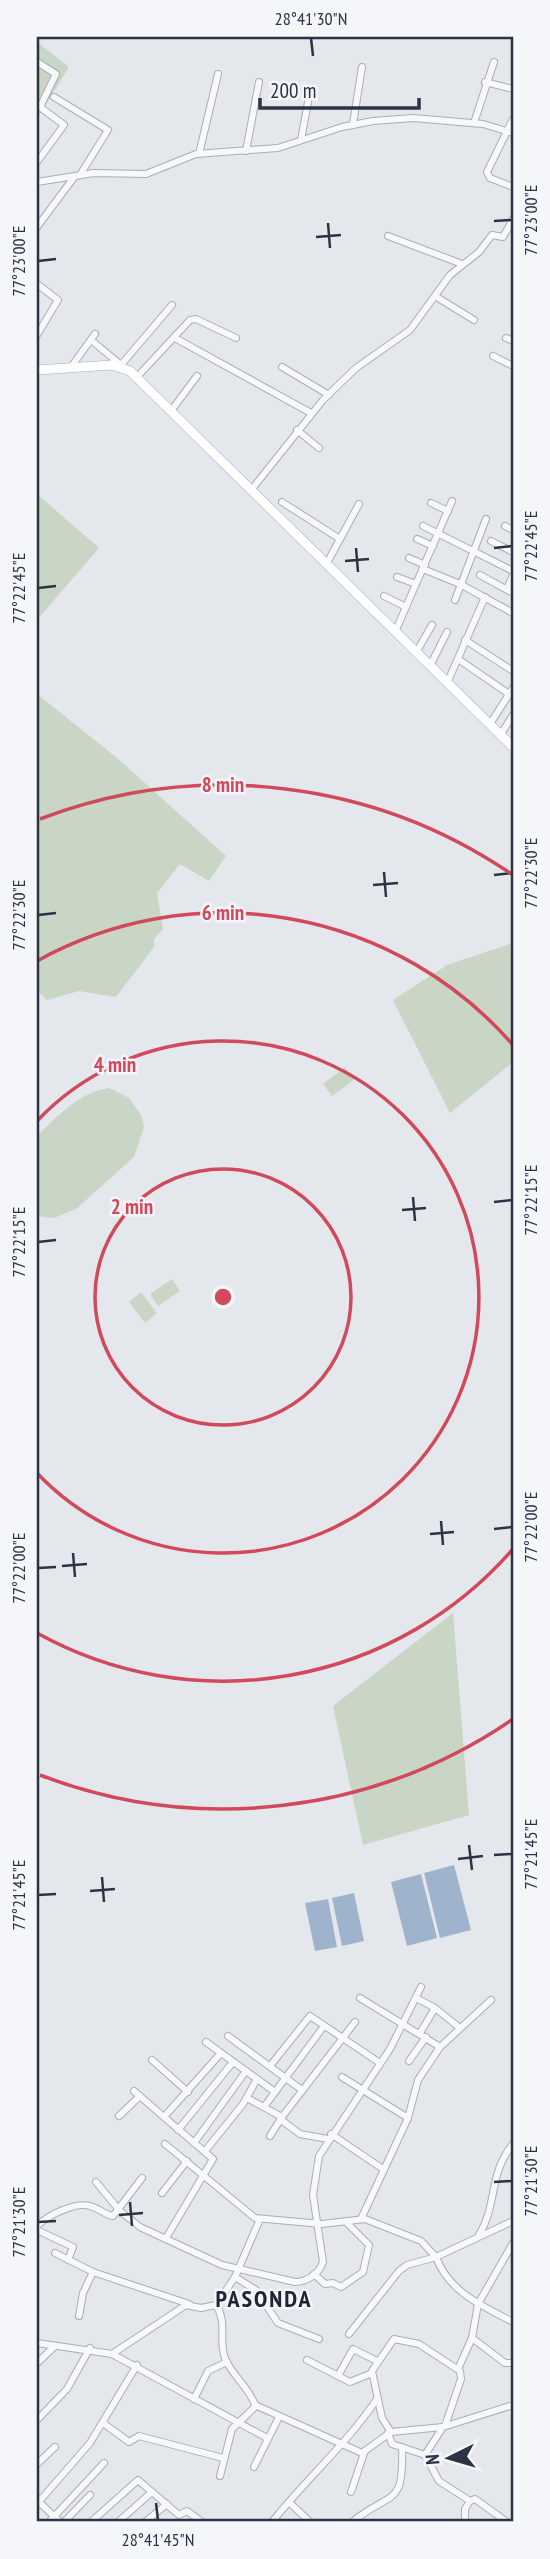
<svg xmlns="http://www.w3.org/2000/svg" width="550" height="2559" font-family="'PT Sans Narrow',sans-serif">
	<style>
		.green { fill: #c9d6c5 }
		.water { fill: #9fb4cc }
		.lines { fill: none; stroke-linecap: round; stroke-linejoin: round }
		.street-casing { stroke: #a9aeb7; stroke-width: 8 }
		.secondary-casing { stroke: #a9aeb7; stroke-width: 10 }
		.street { stroke: #f7f8fa; stroke-width: 6 }
		.secondary { stroke: #fff; stroke-width: 9 }
		.ticks { fill: none; stroke: #2b3445; stroke-width: 2.5 }
		.ring { fill: none; stroke: #d1495b; stroke-width: 3.5 }
		.labels { text-anchor: middle; stroke-width: 5; stroke-linejoin: round; paint-order: stroke }
		.district-label { font-size: 24px; font-weight: bold; letter-spacing: 2px; fill: #1d2536; stroke: #f4f6f9 }
		.centre { fill: #d1495b; stroke: #f4f6f9; stroke-width: 3.5 }
		.ring-label { font-size: 21px; text-anchor: middle; font-weight: bold; fill: #d1495b; stroke: #f4f6f9; stroke-width: 5; stroke-linejoin: round; paint-order: stroke }
		.neatline { fill: none; stroke: #2b3445; stroke-width: 2.5 }
		.ticks-label { font-size: 18px; text-anchor: middle; fill: #2b3445 }
	</style>
	<rect width="100%" height="100%" fill="#e4e7ec"/>
	<g class="green">
		<path d="M37,42L69,67L37,119Z"/>
		<path d="M37,494L99,548L37,620Z"/>
		<path d="M37,694L117,758L226,856L209,881L180,864L157,893L163,929L154,939V947L116,997L79,991L47,1000L37,990Z"/>
		<path d="M513,943V1062L450,1113L393,1000L447,965Z"/>
		<path d="M345,1067L355,1079L332,1096L323,1084Z"/>
		<path d="M109,1088L129,1098L141,1115L144,1127L134,1157L76,1209L54,1218L37,1216V1136C59,1115 78,1093 109,1088Z"/>
		<path d="M172,1279L180,1291L158,1306L150,1294Z"/>
		<path d="M141,1292L157,1313L145,1323L129,1302Z"/>
		<path d="M453,1613L469,1815L363,1845L333,1706Z"/>
	</g>
	<g class="water">
		<path d="M454,1865L471,1930L440,1938L424,1873Z"/>
		<path d="M421,1874L437,1938L407,1946L391,1882Z"/>
		<path d="M354,1893L364,1941L342,1946L332,1898Z"/>
		<path d="M328,1899L337,1947L315,1951L305,1903Z"/>
	</g>
	<g class="lines">
		<defs>
			<g id="street">
				<path d="M37,62L56,74L40,107L64,125L37,162"/>
				<path d="M485,82L513,89"/>
				<path d="M54,97L108,130L80,175"/>
				<path d="M513,119L487,172L490,178L513,187"/>
				<path d="M474,123L494,62"/>
				<path d="M353,124L362,67"/>
				<path d="M301,140L310,91"/>
				<path d="M246,151L259,82"/>
				<path d="M199,154L218,74"/>
				<path d="M37,182L94,173L146,174L196,154L278,148L342,127L373,121L413,118L483,124L513,133"/>
				<path d="M37,227L75,176"/>
				<path d="M388,236L462,264"/>
				<path d="M37,284L58,300L37,335"/>
				<path d="M435,296L474,320"/>
				<path d="M175,338L311,413"/>
				<path d="M506,338L513,341"/>
				<path d="M91,340L121,365L172,305"/>
				<path d="M493,356L513,366"/>
				<path d="M71,367L95,334"/>
				<path d="M282,367L329,395"/>
				<path d="M137,377L190,320L196,319L236,338"/>
				<path d="M171,411L197,376"/>
				<path d="M297,430L319,448"/>
				<path d="M252,489L323,400L356,368L410,330L450,275L479,252L492,235L503,237L513,219"/>
				<path d="M282,502L340,539"/>
				<path d="M431,503L448,511"/>
				<path d="M423,526L513,571"/>
				<path d="M505,526L513,530"/>
				<path d="M417,539L433,546"/>
				<path d="M491,541L513,552"/>
				<path d="M409,558L425,565"/>
				<path d="M327,563L359,504"/>
				<path d="M423,569L460,584L513,613"/>
				<path d="M480,575L513,593"/>
				<path d="M397,577L416,584"/>
				<path d="M507,589L513,575"/>
				<path d="M384,596L406,607"/>
				<path d="M455,600L486,519"/>
				<path d="M396,630L452,501"/>
				<path d="M465,640L513,671"/>
				<path d="M417,651L432,625"/>
				<path d="M458,659L509,694"/>
				<path d="M431,664L447,632"/>
				<path d="M448,681L485,597"/>
				<path d="M490,724L513,688"/>
				<path d="M501,734L513,715"/>
				<path d="M360,1998L440,2047"/>
				<path d="M416,1998L435,2008L460,2028"/>
				<path d="M420,2033L435,2008"/>
				<path d="M228,2036L302,2090"/>
				<path d="M206,2042L275,2092"/>
				<path d="M152,2060L188,2092"/>
				<path d="M409,2061L426,2037"/>
				<path d="M270,2066L310,2016L380,2063"/>
				<path d="M342,2077L408,2118"/>
				<path d="M134,2091L164,2117"/>
				<path d="M247,2098L282,2117L270,2136"/>
				<path d="M264,2107L324,2026"/>
				<path d="M119,2116L140,2096"/>
				<path d="M282,2117L355,2022"/>
				<path d="M280,2119L300,2134L328,2139"/>
				<path d="M178,2130L233,2062"/>
				<path d="M331,2134L383,2169"/>
				<path d="M194,2143L246,2071"/>
				<path d="M165,2144L255,2218L322,2224L365,2219L421,2241L436,2257L407,2265L399,2271L349,2334"/>
				<path d="M205,2151L243,2104L257,2079"/>
				<path d="M96,2182L120,2211L140,2227L222,2265L295,2282C307,2282 319,2274 323,2262L313,2195L319,2156L390,2049L421,1987"/>
				<path d="M162,2193L187,2161"/>
				<path d="M361,2219L408,2118L418,2080L440,2047L491,2000"/>
				<path d="M513,2221L436,2257C449,2292 482,2306 513,2322"/>
				<path d="M37,2226C48,2215 78,2200 93,2207C101,2210 106,2215 113,2216L142,2178"/>
				<path d="M37,2230L73,2247L68,2260"/>
				<path d="M479,2235C498,2204 488,2174 513,2144"/>
				<path d="M166,2238L213,2159L164,2117L221,2053"/>
				<path d="M55,2253L93,2272L189,2304"/>
				<path d="M314,2274L325,2284L333,2283L341,2287L363,2272L369,2245L346,2222"/>
				<path d="M235,2277L256,2290L278,2323L319,2339"/>
				<path d="M216,2305L235,2277L260,2219"/>
				<path d="M79,2316L83,2293L93,2272"/>
				<path d="M472,2338L505,2363H513"/>
				<path d="M37,2343L112,2354L267,2438"/>
				<path d="M112,2354L186,2305L201,2308L216,2305C228,2323 218,2340 225,2358C232,2376 249,2387 255,2405L362,2453L391,2432L443,2427L513,2405"/>
				<path d="M307,2360L350,2382L372,2373"/>
				<path d="M37,2363L55,2346"/>
				<path d="M458,2369L472,2338L478,2304L513,2243"/>
				<path d="M338,2376L353,2349L377,2361"/>
				<path d="M194,2399L208,2371L227,2362"/>
				<path d="M37,2420L67,2389L90,2348"/>
				<path d="M103,2423L129,2442L139,2436L223,2458"/>
				<path d="M391,2432L382,2418L372,2371L394,2339L419,2344L460,2371L461,2379L445,2426"/>
				<path d="M388,2433L392,2444L425,2455L439,2481L470,2501L475,2499L507,2522"/>
				<path d="M425,2455L443,2427"/>
				<path d="M37,2464L55,2447"/>
				<path d="M254,2467L279,2417"/>
				<path d="M220,2476L232,2429L256,2406"/>
				<path d="M351,2492L364,2453"/>
				<path d="M37,2500L60,2522"/>
				<path d="M289,2502L310,2522"/>
				<path d="M37,2504L90,2443L137,2365"/>
				<path d="M49,2522L104,2463"/>
				<path d="M64,2522L90,2495"/>
				<path d="M91,2522L138,2480L179,2515L187,2511L202,2522"/>
				<path d="M118,2522L152,2492"/>
				<path d="M145,2522L167,2504"/>
				<path d="M272,2522C306,2479 346,2445 377,2399"/>
				<path d="M352,2522C392,2490 404,2508 402,2447"/>
				<path d="M465,2522V2509L470,2501"/>
			</g>
			<path id="secondary" d="M37,370L112,365L130,371L513,747"/>
		</defs>
		<use href="#street" class="street-casing"/>
		<use href="#secondary" class="secondary-casing"/>
		<use href="#street" class="street"/>
		<use href="#secondary" class="secondary"/>
	</g>
	<path class="ticks" d="M311,38L313,56M494,221L512,220M328,223L330,248M316,237L341,235M38,261L56,259M356,548L358,572M494,548L512,546M345,561L369,559M38,588L56,586M384,872L386,897M494,875L512,873M373,885L398,883M38,915L56,913M413,1197L415,1221M494,1202L512,1200M402,1210L426,1208M38,1242L56,1240M441,1521L443,1545M494,1529L512,1527M430,1534L454,1532M73,1553L75,1577M62,1566L87,1564M38,1568L56,1567M469,1845L472,1870M494,1855L512,1854M458,1859L483,1856M102,1877L104,1902M90,1891L115,1889M38,1895L56,1894M494,2182L512,2181M130,2202L132,2226M119,2215L143,2213M38,2222L56,2221M156,2503L158,2520"/>
	<g class="ring">
		<circle cx="223" cy="1297" r="128"/>
		<path d="M37 1121A256 256 0 1 1 37 1473"/>
		<path d="M513 1549A384 384 0 0 1 37 1633M37 961A384 384 0 0 1 513 1045"/>
		<path d="M513 1719A512 512 0 0 1 40 1775M40 819A512 512 0 0 1 513 875"/>
	</g>
	<g class="labels">
		<g class="district-label">
			<text x="264" y="2307">PASONDA</text>
		</g>
	</g>
	<circle cx="223" cy="1297" r="10" class="centre"/>
	<g class="ring-label">
		<text x="223" y="792">8 min</text>
		<text x="223" y="920">6 min</text>
		<text x="115" y="1072">4 min</text>
		<text x="132" y="1214">2 min</text>
	</g>
	<rect width="550" height="2559" fill="none" stroke="#f4f6f9" stroke-width="77"/>
	<g transform="translate(449 2458) rotate(265)" stroke="#f4f6f9" stroke-width="5" paint-order="stroke">
	<path d="M0-5L12 26L0 18L-12 26Z" fill="#2b3445"/>
	<text y="-10" font-size="19" font-weight="bold" text-anchor="middle" fill="#2b3445">N</text>
	</g>
	<path d="M260 98v10h159v-10" fill="none" stroke="#2b3445" stroke-width="3.5"/>
	<text x="270" y="98" font-size="21" fill="#2b3445" stroke="#f4f6f9" stroke-width="5" paint-order="stroke">200 m</text>
	<rect x="38" y="38" width="474" height="2482" class="neatline"/>
	<g class="ticks-label">
		<text x="311" y="25">28°41'30"N</text>
		<text transform="translate(531 220) rotate(-90)" y="6">77°23'00"E</text>
		<text transform="translate(19 261) rotate(-90)" y="6">77°23'00"E</text>
		<text transform="translate(531 546) rotate(-90)" y="6">77°22'45"E</text>
		<text transform="translate(19 588) rotate(-90)" y="6">77°22'45"E</text>
		<text transform="translate(531 873) rotate(-90)" y="6">77°22'30"E</text>
		<text transform="translate(19 915) rotate(-90)" y="6">77°22'30"E</text>
		<text transform="translate(531 1200) rotate(-90)" y="6">77°22'15"E</text>
		<text transform="translate(19 1242) rotate(-90)" y="6">77°22'15"E</text>
		<text transform="translate(531 1527) rotate(-90)" y="6">77°22'00"E</text>
		<text transform="translate(19 1568) rotate(-90)" y="6">77°22'00"E</text>
		<text transform="translate(531 1854) rotate(-90)" y="6">77°21'45"E</text>
		<text transform="translate(19 1895) rotate(-90)" y="6">77°21'45"E</text>
		<text transform="translate(531 2181) rotate(-90)" y="6">77°21'30"E</text>
		<text transform="translate(19 2222) rotate(-90)" y="6">77°21'30"E</text>
		<text x="158" y="2546">28°41'45"N</text>
	</g>
</svg>
